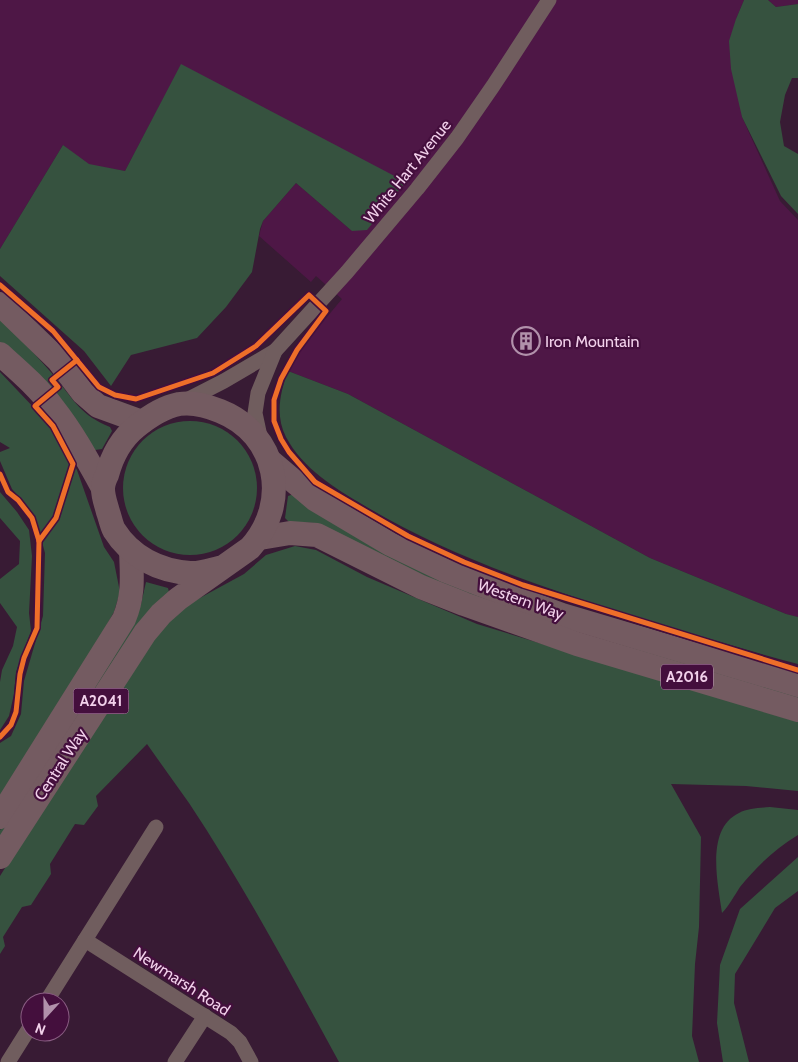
<svg xmlns="http://www.w3.org/2000/svg" width="798" height="1062" font-family="Cabin,sans-serif">
	<style>
		.built { fill: #4e1746 }
		.green { fill: #36523f }
		.lines { fill: none; stroke-linecap: round; stroke-linejoin: round }
		.street { stroke: #705d5e; stroke-width: 15 }
		.primary { stroke: #745b61; stroke-width: 24 }
		.cycleway-casing { stroke: #440f3d; stroke-width: 8 }
		.cycleway { stroke: #ee6e29; stroke-width: 5 }
		.labels { text-anchor: middle; stroke-width: 4.5; stroke-linejoin: round; paint-order: stroke }
		.shield { fill: #440f3d; stroke: #be97b7; stroke-width: 1 }
		.shield-label { font-size: 15px; font-weight: bold; fill: #f2d1eb }
		.street-label { font-size: 16px; fill: #f2d1eb; stroke: #440f3d }
		.poi-label { font-size: 16px; fill: #f2d1eb; stroke: #440f3d; text-anchor: start }
	</style>
	<rect width="100%" height="100%" fill="#381b34"/>
	<g class="built">
		<path d="M0,0H744L736,19L742,117L780,201L798,220V617L786,614L650,558L348,394L288,371L301,348L342,299L316,276L311,282L259,236L263,221L296,183L352,231L181,65L125,171L88,165L63,145L0,249Z"/>
		<path d="M768,0H798V4L776,7Z"/>
	</g>
	<g class="green">
		<path d="M744,0H768L776,7L798,4V78H792L785,95L780,122L784,146L798,154V214L781,196L742,117L731,69L729,41L736,19Z"/>
		<path d="M181,64L406,182L367,230L352,231L296,183L263,221L260,229L252,272L226,307L197,338L131,355L111,386L84,351L0,276V249L63,145L89,164L125,171Z"/>
		<path d="M0,318C20,337 38,358 56,378C75,402 81,415 110,427L112,431L102,449L95,450L41,378L0,342Z"/>
		<path d="M288,371L348,394L650,558L786,614L798,617V664C741,649 684,631 627,614C536,585 447,555 365,506C335,488 303,469 286,437C275,415 280,393 288,371Z"/>
		<path d="M0,372L54,429L77,470L104,547L114,562L120,592L114,612L85,664L0,797V743L11,736L21,714L24,681L43,616L45,553L38,527L26,505L12,489L0,461V452L10,448L0,442Z"/>
		<circle cx="190" cy="488" r="67"/>
		<path d="M0,492L17,512L29,530L32,556L29,613L31,631L16,672L14,694L9,716L0,730V682L2,670L13,646L17,627L0,603V579L19,564L20,541L0,518Z"/>
		<path d="M294,494L329,518L798,693V700L759,690L448,588L315,523L289,522L285,518L288,496Z"/>
		<path d="M295,546L316,550L367,577L477,624L798,722V791L746,786L671,784L701,837L699,927L695,964L692,1036L699,1062H339C291,974 244,886 189,803C175,783 161,764 147,744L96,796L98,806L84,825L75,824L50,864L51,874L31,905L22,907L3,937L5,946L0,954V876L47,801L162,627L187,605L244,574L266,555Z"/>
		<path d="M146,582L168,588L169,592L0,842V830L135,618L141,604Z"/>
		<path d="M770,807L798,810V835C775,849 756,867 740,887C734,896 729,906 722,913C718,884 705,829 739,813C748,808 760,808 770,807Z"/>
		<path d="M798,857V891L775,908L735,974L734,1003L749,1062H723L717,1023L720,965L740,909Z"/>
	</g>
	<g class="lines">
		<g class="street">
			<path d="M183,402L224,381L275,351"/>
			<path d="M261,441L255,413L258,393L275,351L347,272L417,189L457,138L493,86L549,0"/>
			<path d="M85,940L231,1033L240,1042L251,1062"/>
			<path d="M46,1002L156,827"/>
			<path d="M8,1062L30,1027"/>
			<path d="M175,1062L205,1016"/>
		</g>
		<g class="primary">
			<path d="M0,304L58,360L83,393L98,406L142,422"/>
			<path d="M0,354C19,371 39,388 54,409C73,433 88,461 103,488"/>
			<path d="M270,461L316,500L390,544L444,570L505,594L562,615L798,685"/>
			<path d="M260,538L290,533L317,535L421,587L464,604L577,644L798,710"/>
			<path d="M0,817L124,619C134,595 132,577 131,550"/>
			<path d="M0,857L145,633L161,614L178,599L250,548C291,503 278,434 220,411C208,406 192,402 179,404C164,407 147,418 136,427C120,440 112,456 107,475C105,479 103,485 103,489C103,497 106,504 108,512C110,517 111,524 114,530C131,557 159,571 190,573C200,574 213,569 223,567"/>
		</g>
		<defs>
			<g id="cycleway">
				<path d="M0,285L53,331L99,387L115,395L136,399L213,373L256,346L309,295L326,311L297,350L281,379L274,400V421L281,439L289,452L315,482L408,536L464,562L523,585L798,670"/>
				<path d="M0,474L8,492L18,500L32,518L39,541L37,628L24,658L20,674L16,712L11,725L0,737"/>
				<path d="M39,541L56,518L73,464L53,426L35,406L58,387L52,380L77,360"/>
			</g>
		</defs>
		<use href="#cycleway" class="cycleway-casing"/>
		<use href="#cycleway" class="cycleway"/>
	</g>
	<defs>
		<symbol id="building-ring" viewBox="-11 -11 22 22"><circle r="9.5" fill="#440f3d" stroke="#b191ab" stroke-width="1.5"/><path d="M-4-6H4V6H1V3H-1V6H-4ZM-2.5-4.3h1.7v1.8h-1.7ZM.8-4.3h1.7v1.8H.8ZM-2.5-1h1.7V.8h-1.7ZM.8-1h1.7V.8H.8Z" fill="#b191ab"/></symbol>
	</defs>
	<g fill-rule="evenodd">
		<use href="#building-ring" x="510" y="325" width="32" height="32"/>
	</g>
	<g class="labels">
		<g class="shield">
			<rect x="661" y="664.5" width="52" height="25" rx="4"/>
			<rect x="73.5" y="688.5" width="55" height="25" rx="4"/>
		</g>
		<g class="shield-label">
			<text x="687" y="682">A2016</text>
			<text x="101" y="706">A2041</text>
		</g>
		<g class="street-label">
			<text transform="translate(407 171) rotate(-51)" y="6">White Hart Avenue</text>
			<text transform="translate(521 599) rotate(20)" y="6">Western Way</text>
			<text transform="translate(60 764) rotate(-57)" y="6">Central Way</text>
			<text transform="translate(182 981) rotate(33)" y="6">Newmarsh Road</text>
		</g>
		<g class="poi-label">
			<text x="545" y="347">Iron Mountain</text>
		</g>
	</g>
	<g transform="translate(45 1017) rotate(201)"><circle r="24" fill="#440f3d" stroke="#8a5d83"/>
	<path d="M0-4L9 19L0 12L-9 19Z" fill="#b191ab"/>
	<text y="-8" font-size="14" font-weight="bold" text-anchor="middle" fill="#f2d1eb">N</text>
	</g>
</svg>
